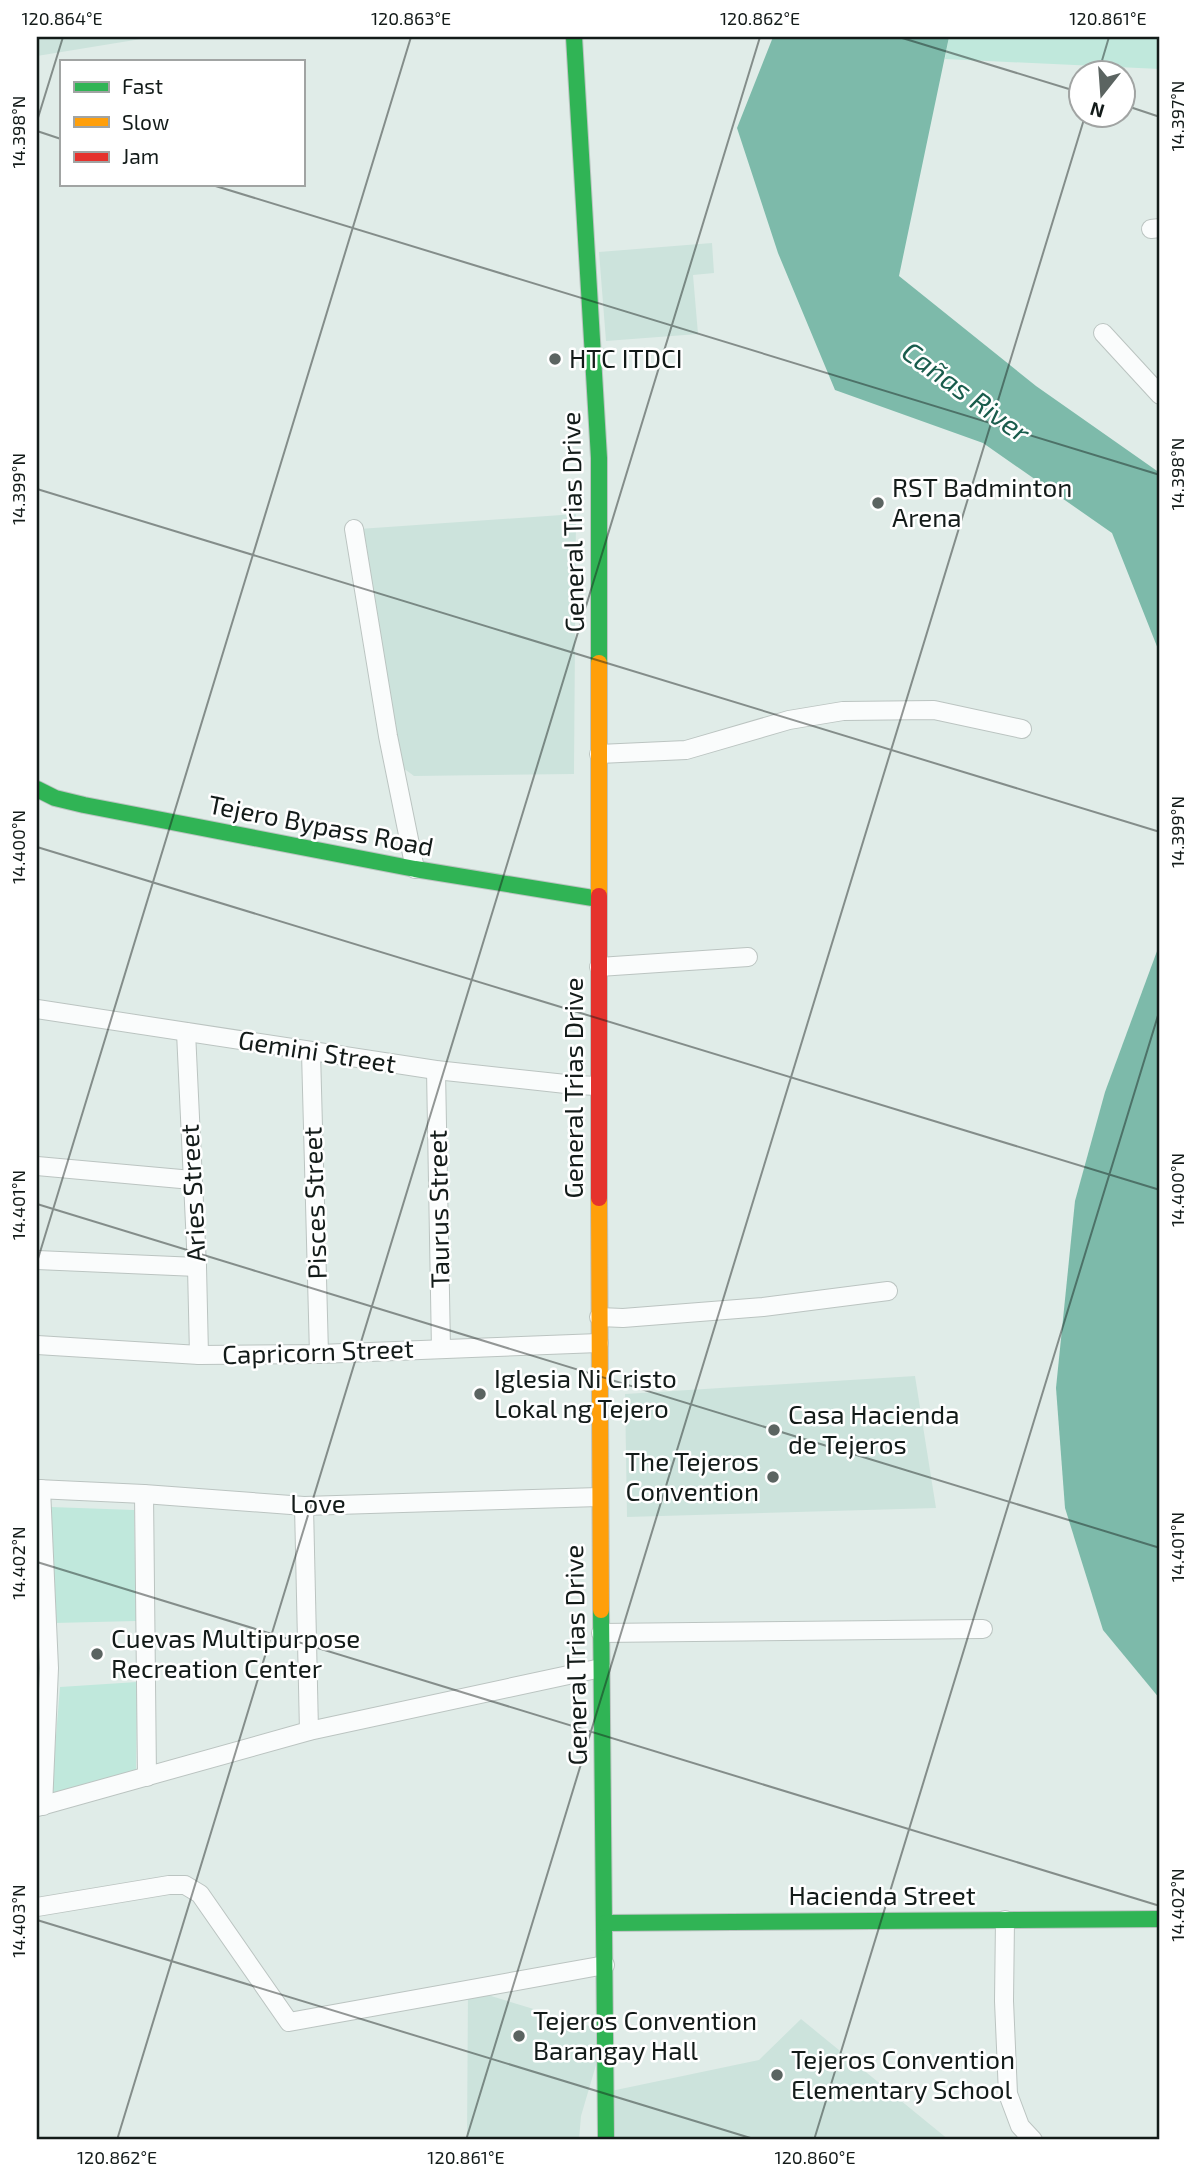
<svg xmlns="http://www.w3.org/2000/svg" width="1197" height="2177" font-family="'Exo 2',sans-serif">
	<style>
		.built { fill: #cce3dc }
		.green { fill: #c0e8dc }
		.water { fill: #7dbaaa }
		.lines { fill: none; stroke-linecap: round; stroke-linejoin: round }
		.street-casing { stroke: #bbc4c1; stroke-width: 20 }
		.fast-casing { stroke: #bbc4c1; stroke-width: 18 }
		.slow-casing { stroke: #bbc4c1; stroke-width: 18 }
		.jam-casing { stroke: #bbc4c1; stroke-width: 18 }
		.street { stroke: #fafcfc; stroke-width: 18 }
		.fast { stroke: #30b455; stroke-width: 16 }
		.slow { stroke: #ff9f0a; stroke-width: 16 }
		.jam { stroke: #e5322d; stroke-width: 16 }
		.ticks { fill: none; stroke: #131b19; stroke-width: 2; stroke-opacity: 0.45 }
		.poi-dot { fill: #5b6461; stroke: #fff; stroke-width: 2.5 }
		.labels { text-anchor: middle; stroke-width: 5; stroke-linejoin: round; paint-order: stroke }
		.poi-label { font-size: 26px; fill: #131b19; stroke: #fff; text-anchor: start }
		.street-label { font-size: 26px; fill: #131b19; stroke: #fff }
		.water-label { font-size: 28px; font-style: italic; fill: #195c4c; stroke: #fff }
		.neatline { fill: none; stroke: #131b19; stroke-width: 2.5 }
		.ticks-label { font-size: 18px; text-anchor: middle; fill: #131b19 }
	</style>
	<rect width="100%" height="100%" fill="#e0ece8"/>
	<g class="built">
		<path d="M37,37H153L37,56Z"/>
		<path d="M712,243L714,273L693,275L698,334L606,341L599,252Z"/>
		<path d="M576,514L574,774L414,776L395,762L359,529Z"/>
		<path d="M915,1376L936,1508L627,1517L625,1394Z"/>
		<path d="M468,1989L606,2031L581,2116L579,2140H467Z"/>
		<path d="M801,2019L949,2140H614L611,2091L759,2060Z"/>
	</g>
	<g class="green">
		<path d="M949,37H1160V69L945,59Z"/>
		<path d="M51,1507L134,1510L136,1621L54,1623Z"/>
		<path d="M137,1682L136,1771L51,1797L60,1687Z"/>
	</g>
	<g class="water">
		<path d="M773,37H949L899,276L1036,386L1160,473V654L1112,533L983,443L835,390L778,253L737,128Z"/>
		<path d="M1160,943V1699L1103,1630L1065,1508L1056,1388L1075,1201L1105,1092Z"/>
	</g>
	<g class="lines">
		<defs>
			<g id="street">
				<path d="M1151,229L1160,228"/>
				<path d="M1103,333L1160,395"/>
				<path d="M354,529L388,736L415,869"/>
				<path d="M599,754L686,750L789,720L843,711L934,710L1022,729"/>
				<path d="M599,967L748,957"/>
				<path d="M37,1009L436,1070L575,1085L598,1086"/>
				<path d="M186,1032L197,1267L199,1355"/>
				<path d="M311,1052L319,1354"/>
				<path d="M436,1070L441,1349"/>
				<path d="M37,1166L192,1180"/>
				<path d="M37,1260L197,1267"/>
				<path d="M599,1317L623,1318L763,1307L888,1291"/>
				<path d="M37,1345L199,1355L319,1354L599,1343"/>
				<path d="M37,1489L144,1494L304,1506L599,1497"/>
				<path d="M41,1489L49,1668L43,1806"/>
				<path d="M144,1494L147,1777"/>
				<path d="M304,1506L309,1731"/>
				<path d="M601,1633L983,1629"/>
				<path d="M37,1807L309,1731L601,1668"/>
				<path d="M37,1907L169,1885H185L200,1894L289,2022L605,1965"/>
				<path d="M1005,1920L1004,2001L1008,2094L1020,2126L1033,2140"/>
			</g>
			<g id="fast">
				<path d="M574,37L599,458V663"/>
				<path d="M37,789L55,798L84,805L415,869L599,899"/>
				<path d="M601,1610L606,2140"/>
				<path d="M605,1923L1160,1919"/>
			</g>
			<g id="slow">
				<path d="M599,663V896"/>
				<path d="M599,1198L601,1610"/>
			</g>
			<path id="jam" d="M599,896V1198"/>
		</defs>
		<use href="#street" class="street-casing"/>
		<use href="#fast" class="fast-casing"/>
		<use href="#slow" class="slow-casing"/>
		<use href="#jam" class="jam-casing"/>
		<use href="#street" class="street"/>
		<use href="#fast" class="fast"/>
		<use href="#slow" class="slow"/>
		<use href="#jam" class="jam"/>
	</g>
	<path class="ticks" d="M899,37L1082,93M1098,74L1109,37M1124,105L1160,117M37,121L63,37M37,131L61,139M209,184L1160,475M37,489L1160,832M37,847L1160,1190M37,1204L1160,1548M37,1262L411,37M37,1562L1160,1906M37,1920L757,2140M117,2140L760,37M466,2140L1085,116M814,2140L1160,1009"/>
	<g class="poi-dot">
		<circle cx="555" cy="359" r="7"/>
		<circle cx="878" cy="503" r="7"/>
		<circle cx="480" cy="1394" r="7"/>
		<circle cx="774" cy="1430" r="7"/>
		<circle cx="773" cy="1477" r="7"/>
		<circle cx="97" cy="1654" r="7"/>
		<circle cx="519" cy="2036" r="7"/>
		<circle cx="777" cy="2075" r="7"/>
	</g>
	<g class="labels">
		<g class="poi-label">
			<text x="569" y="368">HTC ITDCI</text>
			<text x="892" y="497">RST Badminton<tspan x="892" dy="30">Arena</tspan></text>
			<text x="494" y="1388">Iglesia Ni Cristo<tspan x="494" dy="30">Lokal ng Tejero</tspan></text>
			<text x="788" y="1424">Casa Hacienda<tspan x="788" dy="30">de Tejeros</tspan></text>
			<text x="759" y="1471" text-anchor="end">The Tejeros<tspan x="759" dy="30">Convention</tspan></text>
			<text x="111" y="1648">Cuevas Multipurpose<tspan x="111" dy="30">Recreation Center</tspan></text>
			<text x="533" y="2030">Tejeros Convention<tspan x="533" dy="30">Barangay Hall</tspan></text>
			<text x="791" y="2069">Tejeros Convention<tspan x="791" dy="30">Elementary School</tspan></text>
		</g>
		<g class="street-label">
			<text transform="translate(573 522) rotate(-91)" y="9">General Trias Drive</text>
			<text transform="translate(321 826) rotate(11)" y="9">Tejero Bypass Road</text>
			<text transform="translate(317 1052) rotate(9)" y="9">Gemini Street</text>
			<text transform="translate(574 1088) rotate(-90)" y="9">General Trias Drive</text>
			<text transform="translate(193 1193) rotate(-93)" y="9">Aries Street</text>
			<text transform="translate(315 1203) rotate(-92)" y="9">Pisces Street</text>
			<text transform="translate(439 1209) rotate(-91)" y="9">Taurus Street</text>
			<text transform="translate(318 1352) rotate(-2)" y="9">Capricorn Street</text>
			<text x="318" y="1513">Love</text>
			<text transform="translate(576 1655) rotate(-91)" y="9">General Trias Drive</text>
			<text x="882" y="1905">Hacienda Street</text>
		</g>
		<g class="water-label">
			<text transform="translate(966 392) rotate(36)" y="10">Cañas River</text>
		</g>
	</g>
	<rect width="1197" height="2177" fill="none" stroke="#ffffff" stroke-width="77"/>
	<rect x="60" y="60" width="245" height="126" fill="#ffffff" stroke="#a1a4a3" stroke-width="2"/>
	<rect x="74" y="82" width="35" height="10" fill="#30b455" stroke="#a1a4a3" stroke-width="2"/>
	<text x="122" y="94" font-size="21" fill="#131b19">Fast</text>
	<rect x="74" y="117" width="35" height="10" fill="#ff9f0a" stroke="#a1a4a3" stroke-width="2"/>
	<text x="122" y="130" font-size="21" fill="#131b19">Slow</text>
	<rect x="74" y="152" width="35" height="10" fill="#e5322d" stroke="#a1a4a3" stroke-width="2"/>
	<text x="122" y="164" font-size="21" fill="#131b19">Jam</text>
	<g transform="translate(1102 94) rotate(197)"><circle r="33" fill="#ffffff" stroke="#a1a4a3" stroke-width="2"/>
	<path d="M0-5L12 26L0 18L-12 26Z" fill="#5b6461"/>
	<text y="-10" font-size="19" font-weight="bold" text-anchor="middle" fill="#131b19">N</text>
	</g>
	<rect x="38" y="38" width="1120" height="2100" class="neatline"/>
	<g class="ticks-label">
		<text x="62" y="25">120.864°E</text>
		<text x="411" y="25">120.863°E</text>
		<text x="760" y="25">120.862°E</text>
		<text x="1108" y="25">120.861°E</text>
		<text transform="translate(1178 116) rotate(-90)" y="6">14.397°N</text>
		<text transform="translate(19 132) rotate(-90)" y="6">14.398°N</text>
		<text transform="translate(1178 474) rotate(-90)" y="6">14.398°N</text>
		<text transform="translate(19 489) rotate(-90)" y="6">14.399°N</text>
		<text transform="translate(1178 832) rotate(-90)" y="6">14.399°N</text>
		<text transform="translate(19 847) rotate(-90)" y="6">14.400°N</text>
		<text transform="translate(1178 1190) rotate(-90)" y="6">14.400°N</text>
		<text transform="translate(19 1205) rotate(-90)" y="6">14.401°N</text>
		<text transform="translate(1178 1547) rotate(-90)" y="6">14.401°N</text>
		<text transform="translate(19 1563) rotate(-90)" y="6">14.402°N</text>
		<text transform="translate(1178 1905) rotate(-90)" y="6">14.402°N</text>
		<text transform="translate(19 1921) rotate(-90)" y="6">14.403°N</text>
		<text x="117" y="2164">120.862°E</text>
		<text x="466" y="2164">120.861°E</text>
		<text x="815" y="2164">120.860°E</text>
	</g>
</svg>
